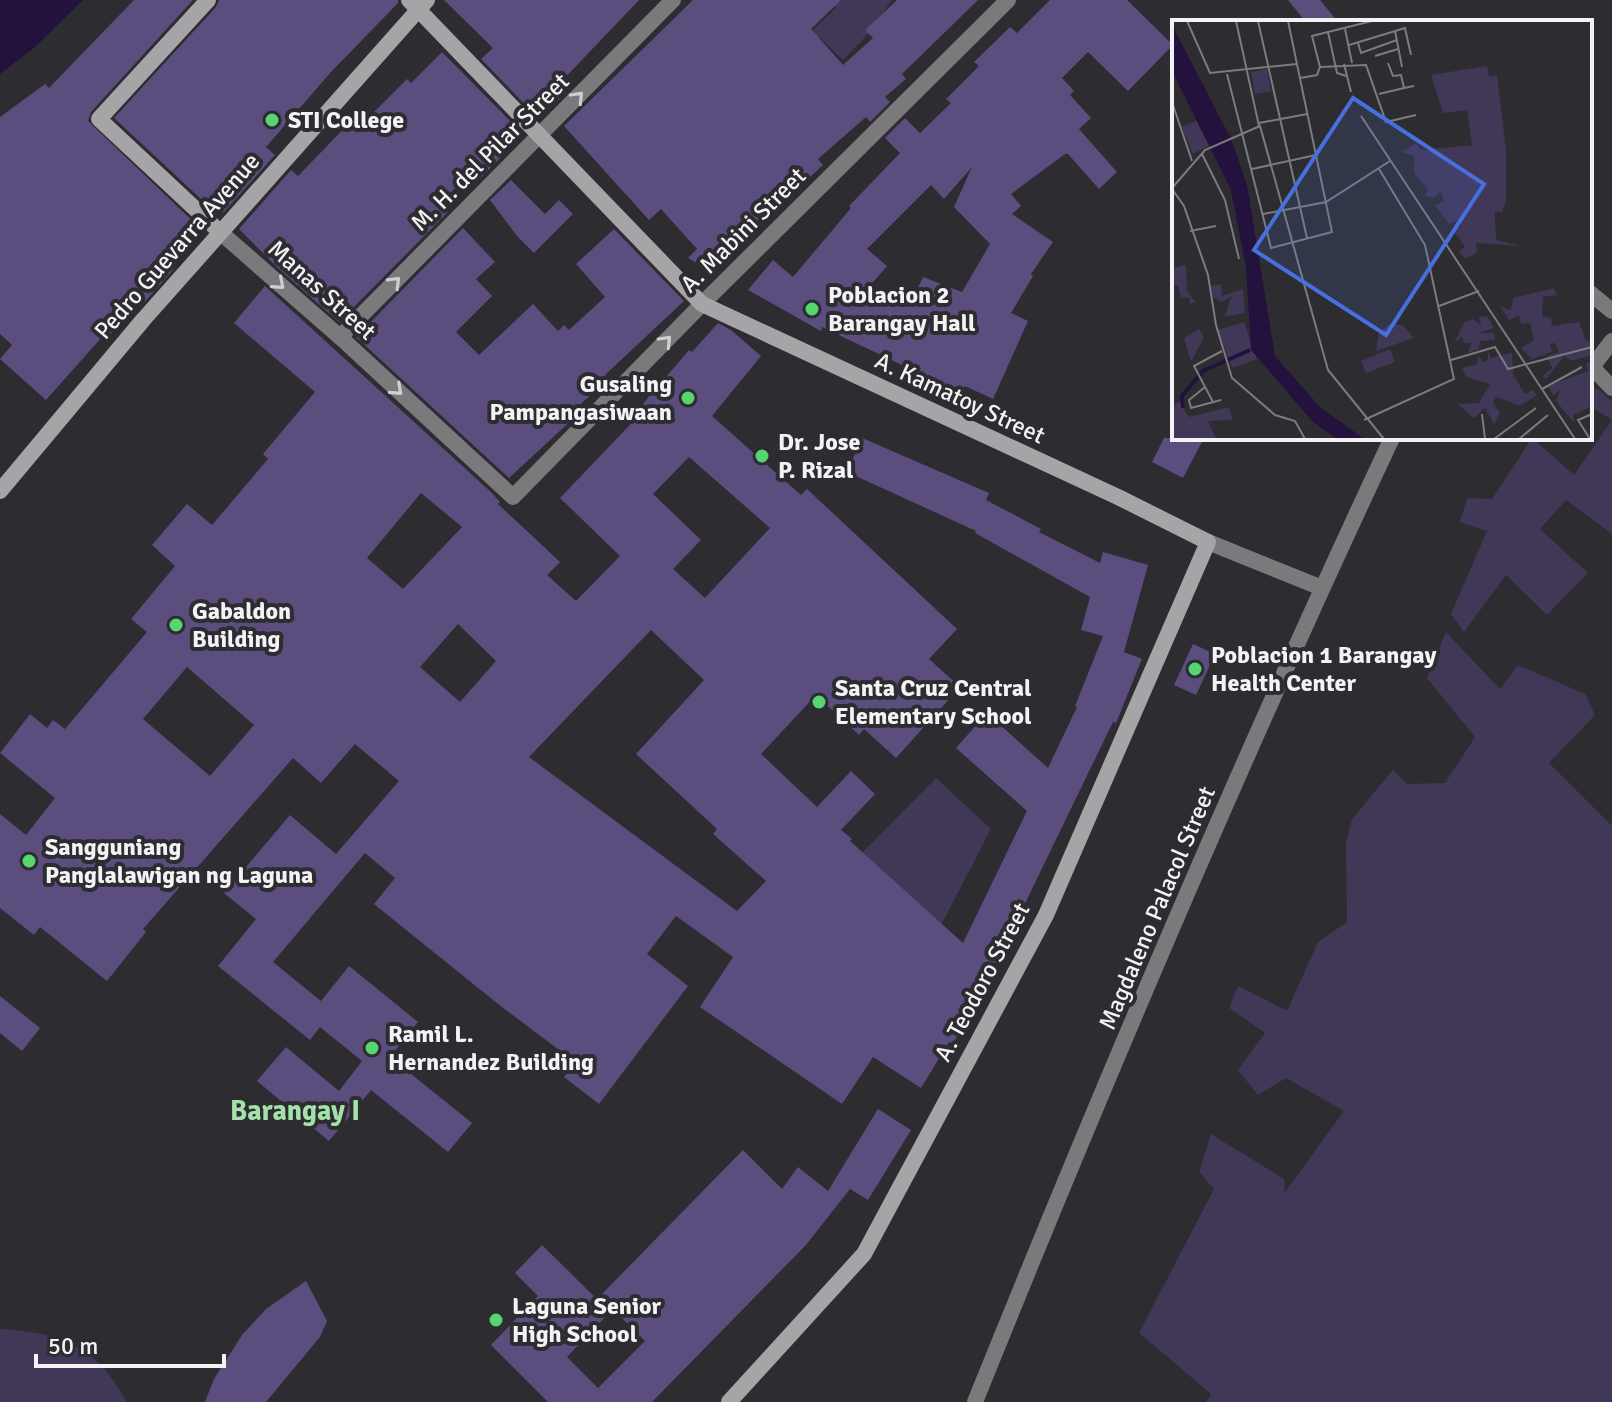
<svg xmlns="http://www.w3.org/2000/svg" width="1612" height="1402" font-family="Signika,sans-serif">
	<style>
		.green { fill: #413757 }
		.water { fill: #23123e }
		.building { fill: #5c4d7f; fill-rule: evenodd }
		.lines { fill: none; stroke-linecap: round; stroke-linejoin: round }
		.street { stroke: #7a797b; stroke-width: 16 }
		.secondary { stroke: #a5a4a7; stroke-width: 16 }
		.oneway { stroke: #cfced0 }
		.poi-dot { fill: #57d570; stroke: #2d2c30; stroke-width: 3 }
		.labels { text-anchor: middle; stroke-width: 8; stroke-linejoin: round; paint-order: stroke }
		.poi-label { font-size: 24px; font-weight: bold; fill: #f3f2f5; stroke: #2d2c30; text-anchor: start }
		.street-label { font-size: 24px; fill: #f3f2f5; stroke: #2d2c30 }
		.quarter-label { font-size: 28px; font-weight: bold; fill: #a3e2aa; stroke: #2d2c30 }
		.inset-river { fill: none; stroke: #23123e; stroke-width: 4 }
		.inset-road { fill: none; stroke: #7c7b7f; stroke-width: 2 }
		.view { fill: #486fde; fill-opacity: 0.15; stroke: #486fde; stroke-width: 4 }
		.inset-edge { fill: none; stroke: #f3f2f5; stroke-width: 4 }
	</style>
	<rect width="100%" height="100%" fill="#2d2c30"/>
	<g class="green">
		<path d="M829,0H892L866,36L843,60L820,38L809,47L803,39L836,8Z"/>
		<path d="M1590,386L1601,391L1612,402V534L1566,500L1540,529L1588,573L1547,615L1506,575L1464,632L1451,614L1487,531L1460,522L1467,498L1492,499L1532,438L1574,475L1612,420L1590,406Z"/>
		<path d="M1446,632L1500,689L1518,665L1585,694L1595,715L1549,763L1612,826V1402H1206L1211,1394L1139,1333L1214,1189L1199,1172L1211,1134L1284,1179L1285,1192L1344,1111L1286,1078L1258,1095L1238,1070L1265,1033L1229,1008L1238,986L1287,1011L1318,942L1347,922L1346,843L1352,819L1393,770L1407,784L1445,783L1475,737L1427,678Z"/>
		<path d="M936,778L991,829L927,952L847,868Z"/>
		<path d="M0,1329C63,1333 95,1345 127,1402H0Z"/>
	</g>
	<path class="water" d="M0,0H83L35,47L0,74Z"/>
	<g class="building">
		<path d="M134,0H193L91,112L88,121L201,229L169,264L174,269L140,307L138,305L105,340L102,337L46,400L0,359L12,345L0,334V117L45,84L49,88Z"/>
		<path d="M219,0H398V3L331,72L266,147L275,155L223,213L219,209L216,213L114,118L216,7Z"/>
		<path d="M444,0H639L558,85L566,93L538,118L481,59L493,48Z"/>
		<path d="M693,0H841L811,29L843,65L873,38L865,30L897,0H978L902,74L906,79L885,97L890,102L870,122L866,117L818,159L823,165L709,270L688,258L697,249L661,209L649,220L564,126Z"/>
		<path d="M1050,0H1127L1173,45L1128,91L1088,52L1062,78L1074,91L1070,95L1091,118L1079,129L1117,172L1099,189L1068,154H1065L1011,194L1021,206L1012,214L1053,242L1031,274L1033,276L1011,313L1028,321L993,399L965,386L961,393L822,327L821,331L748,290L773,260L793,277L851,208L849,206L900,153L885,138L905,118L920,133L951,103L946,99L979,66L974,62L1010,27L1017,33ZM972,167L954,207L990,244L962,292L923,277L909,307L868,288L887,266L867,249L931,185L944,199Z"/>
		<path d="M1288,0H1320L1338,22H1306Z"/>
		<path d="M442,52L523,134L477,182L471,173L440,203L448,212L339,322L279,269L239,229L291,170L298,176L357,115L364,122L407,79L411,83Z"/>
		<path d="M511,180L545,214L559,200L573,214L534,253L517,236L490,200Z"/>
		<path d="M463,228L495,262L476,279L492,296L456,332L479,355L533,304L558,331L564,325L569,330L605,297L576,264L614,229L684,301L605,375L608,379L572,412L576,416L509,478L356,337Z"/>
		<path d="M265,286L492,493L500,502L498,504L560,562L547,575L576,601L620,556L560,498L646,408L642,405L689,350L692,352L718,323L731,330L761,356L712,416L801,495L807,489L957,629L929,659L960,687L896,758L864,729L859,735L816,695L761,754L817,807L851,771L875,794L841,830L852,839L850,841L963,943L1027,811L956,748L987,713L1048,768L1077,707L1075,706L1103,636L1081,630L1090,597L975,533L976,531L847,472L862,438L989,493L986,500L1041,529L1039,532L1100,563L1103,552L1148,565L1124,652L1142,659L1116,723L1113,722L984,988L981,986L953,1044L949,1042L921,1088L873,1057L842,1104L700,1007L733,957L676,916L647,954L688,986L599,1104L564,1077L575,1062L498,1004L374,904L395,878L365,853L273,962L321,1001L349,966L418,1022L390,1057L472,1123L448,1152L371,1090L329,1141L257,1081L286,1047L339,1091L362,1061L320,1027L310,1040L218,966L256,919L224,893L290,815L336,854L399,781L355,744L321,783L293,758L143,929L146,932L107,981L40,927L34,935L0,908V814L26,835L55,798L0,753L30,714L47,728L53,720L65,729L147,632L131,619L175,566L152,545L187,504L212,525L268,459L263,454L315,392L234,323ZM689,457L770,528L705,598L673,569L701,540L653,494ZM421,493L462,527L403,589L367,558ZM458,624L496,661L460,702L420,667ZM651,630L704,680L636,754L717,829L713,834L766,881L737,911L529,757ZM187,667L254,725L210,776L143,719Z"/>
		<path d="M1164,438H1204L1183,478L1152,462Z"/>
		<path d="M1193,644L1215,654L1196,695L1174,685Z"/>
		<path d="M0,996L40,1028L22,1051L0,1033Z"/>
		<path d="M878,1109L911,1130L868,1200L850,1189L806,1245L652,1402H548L491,1345L538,1296L515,1273L542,1245L610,1312L567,1357L598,1388L645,1341L600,1296L743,1150L782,1189L798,1167L828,1191Z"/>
		<path d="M306,1281L327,1321L320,1337L266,1402H205L214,1379L242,1335L266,1309Z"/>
	</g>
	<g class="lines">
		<g class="street">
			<path d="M220,232L340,337L513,497L702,304L1008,0"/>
			<path d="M1590,293L1612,311"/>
			<path d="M340,337L673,0"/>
			<path d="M1612,341L1592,367L1612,388"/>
			<path d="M1208,542L1322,588"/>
			<path d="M975,1402C1106,1077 1243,755 1392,438"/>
		</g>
		<g class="secondary">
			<path d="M208,0L99,119L220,232"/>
			<path d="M409,0L702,304L1118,497L1208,542L1046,915L864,1254L729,1402"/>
			<path d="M0,491L143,320L427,0"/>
		</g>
	</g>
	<defs><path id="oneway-chevron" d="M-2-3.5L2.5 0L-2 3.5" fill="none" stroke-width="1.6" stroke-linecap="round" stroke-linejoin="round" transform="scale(2)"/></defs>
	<g class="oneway">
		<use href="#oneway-chevron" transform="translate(578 97) rotate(-46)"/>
		<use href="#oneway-chevron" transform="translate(395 282) rotate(-45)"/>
		<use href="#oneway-chevron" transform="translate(279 284) rotate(41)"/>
		<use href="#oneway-chevron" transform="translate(666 341) rotate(-46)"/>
		<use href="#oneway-chevron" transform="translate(397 390) rotate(43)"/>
	</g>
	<g class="poi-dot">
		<circle cx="272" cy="120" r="8"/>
		<circle cx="812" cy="309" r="8"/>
		<circle cx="688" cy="398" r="8"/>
		<circle cx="762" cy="456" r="8"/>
		<circle cx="176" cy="625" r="8"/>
		<circle cx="1195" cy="669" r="8"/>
		<circle cx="819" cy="702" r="8"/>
		<circle cx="29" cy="861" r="8"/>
		<circle cx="372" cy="1048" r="8"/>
		<circle cx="496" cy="1320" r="8"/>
	</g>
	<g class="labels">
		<g class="poi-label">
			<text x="288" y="128">STI College</text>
			<text x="828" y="303">Poblacion 2<tspan x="828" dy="28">Barangay Hall</tspan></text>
			<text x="672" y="392" text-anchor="end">Gusaling<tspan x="672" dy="28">Pampangasiwaan</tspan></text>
			<text x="778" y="450">Dr. Jose<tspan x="778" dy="28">P. Rizal</tspan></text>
			<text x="192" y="619">Gabaldon<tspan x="192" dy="28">Building</tspan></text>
			<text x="1211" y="663">Poblacion 1 Barangay<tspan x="1211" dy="28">Health Center</tspan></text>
			<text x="835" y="696">Santa Cruz Central<tspan x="835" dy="28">Elementary School</tspan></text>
			<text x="45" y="855">Sangguniang<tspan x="45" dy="28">Panglalawigan ng Laguna</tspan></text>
			<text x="388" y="1042">Ramil L.<tspan x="388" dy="28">Hernandez Building</tspan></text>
			<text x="512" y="1314">Laguna Senior<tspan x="512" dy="28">High School</tspan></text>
		</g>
		<g class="street-label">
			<text transform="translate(490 152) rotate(-45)" y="8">M. H. del Pilar Street</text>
			<text transform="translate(743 230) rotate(-45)" y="8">A. Mabini Street</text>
			<text transform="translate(177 246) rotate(-49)" y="8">Pedro Guevarra Avenue</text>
			<text transform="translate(322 290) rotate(42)" y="8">Manas Street</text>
			<text transform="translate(960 398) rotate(25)" y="8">A. Kamatoy Street</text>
			<text transform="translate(1157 908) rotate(-67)" y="8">Magdaleno Palacol Street</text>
			<text transform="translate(982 982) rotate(-62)" y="8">A. Teodoro Street</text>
		</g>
		<g class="quarter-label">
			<text x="295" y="1120">Barangay I</text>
		</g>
	</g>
	<g transform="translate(1172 20)">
		<rect width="420" height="420" fill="#2d2c30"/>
		<path d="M315,46L317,57L325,55L334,131V181L330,192H323L324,220L348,226L304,223L305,233L293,239L287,231L293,227L281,210L289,206L287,201L277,204L263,185L272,181L269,171L262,178L252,176L256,170L242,153V136L230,132L244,123L249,130L300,125L295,90L271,93L259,55ZM95,49L99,71L83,74L79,52ZM26,100L38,125L21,134L10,107ZM14,245L15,271L23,282L18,284L17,277L9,278L6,265L0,266V248ZM49,264L50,276L71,269L73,293L52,297L60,276L50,282L41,277L39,266ZM382,268L385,275L371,277L370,296L379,298L380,306L407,302L414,321L420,320V335L400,341L392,336L374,359L370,356L380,348L375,336L387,332L383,323L378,324L380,332L360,339L349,328L362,320L358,303L349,304L347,296L337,300L328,286L339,290L341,278ZM315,296L322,308L306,313H322L323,320L308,321L307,329L296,333L299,323H292L290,317L282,323L292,303L301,299L309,306L307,297ZM72,302L85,339L60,348L46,310ZM219,303L232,306L242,318L204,331L207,312ZM27,309L32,317L19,342L12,318ZM218,329L223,342L194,353L189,341ZM316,331L319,338L340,333L341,354L353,374L361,370L365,375L348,386L324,377L321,382L328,393L322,404L313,388L302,398L286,384L307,383L318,364L294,357L290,348L305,344L307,335L310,342L316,340ZM420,342V386L401,395L403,404L384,381L388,371L381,375L376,366L416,351L414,343ZM7,381L17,397L57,387L61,400L36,401L44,419H0V387Z" fill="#413757"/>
		<path d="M0,5L59,119L75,165L103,336L148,387L192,419H165L140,401L79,330L74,247L59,170L0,51Z" fill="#23123e"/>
		<path class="inset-river" d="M11,388L10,376L31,351L78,330"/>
		<path class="inset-road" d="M15,1L38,53L125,44M64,1L87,106M86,1L135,218M173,9L180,43M223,11L230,47M156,12L165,53L174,56M186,23L189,33L225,20M177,25L233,8L239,35M203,36L226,29M216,43L221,56L229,55L232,68L242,66M172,44L179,72M148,47L194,45L214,102L244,95M55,54L99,228L160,212L116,1M128,58L145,55L148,47L140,16L200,1M207,74L232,68M0,82L20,141M189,96L403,419M87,103L135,94M30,134L53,180L67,239M80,149L144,135M0,168L33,130L88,106L156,350L212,419M0,169L12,186L36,255L44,305L60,358L103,395L123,401L133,419M91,194L154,182L218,141M18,211L44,206M267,286L307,271M279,340L323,327L336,349L420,327M33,367L17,380L19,388L49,380M370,369L410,347M41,382L22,346L50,331M310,394L313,419M192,400L282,359L253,225L207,149M322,419L364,388M347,419L376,395M418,419L406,400L420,394"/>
		<path class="view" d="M181,78L312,164L214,315L82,230Z"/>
		<rect width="420" height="420" class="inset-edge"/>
	</g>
	<path d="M36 1354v12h188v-12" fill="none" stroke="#f3f2f5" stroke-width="4"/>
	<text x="48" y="1354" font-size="24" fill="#f3f2f5" stroke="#2d2c30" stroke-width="6" paint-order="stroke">50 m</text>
</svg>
